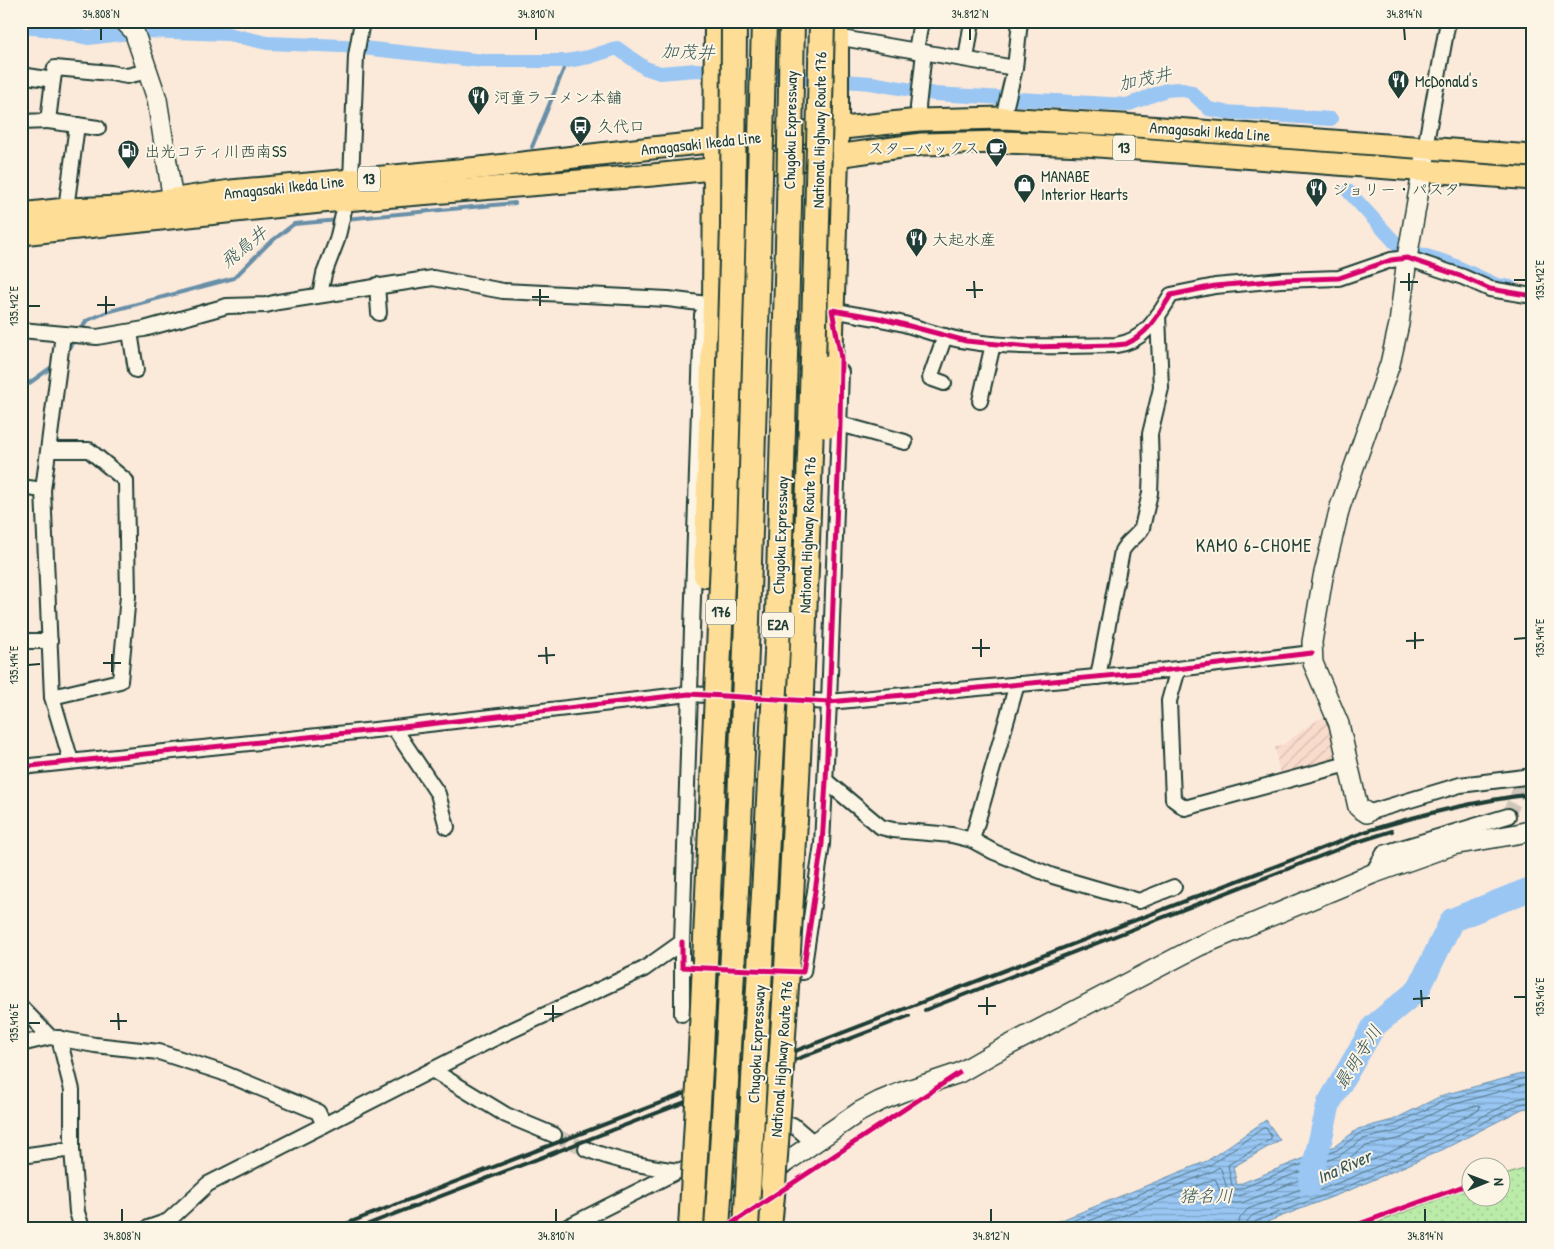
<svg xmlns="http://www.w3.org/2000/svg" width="1554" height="1249" font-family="'Patrick Hand','Klee One',sans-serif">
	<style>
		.industrial { fill: url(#industrial-furrows) }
		.park { fill: url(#park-dots); stroke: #6d946e }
		.water { fill: url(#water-rules); stroke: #688fa7 }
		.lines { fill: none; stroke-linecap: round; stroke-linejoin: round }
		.shore { stroke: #507480; stroke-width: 1 }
		.stream { stroke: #688fa7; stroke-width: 4 }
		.canal { stroke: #99c6f3; stroke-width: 14 }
		.river { stroke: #99c6f3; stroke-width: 24 }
		.street-tunnel { stroke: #cfc7b9; stroke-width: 14; stroke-dasharray: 14 7; stroke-linecap: butt }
		.street-casing { stroke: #1f3d34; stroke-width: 18 }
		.secondary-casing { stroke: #1f3d34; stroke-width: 22 }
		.primary-casing { stroke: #1f3d34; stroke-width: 25 }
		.highway-casing { stroke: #1f3d34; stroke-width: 28 }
		.street { stroke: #fcf5e5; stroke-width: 14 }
		.secondary { stroke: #fcf5e5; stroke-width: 19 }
		.primary { stroke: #fedd96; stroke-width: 21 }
		.highway { stroke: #fedd96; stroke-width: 24 }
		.rail { stroke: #1f3d34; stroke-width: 4 }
		.highway-bridge-casing { stroke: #1f3d34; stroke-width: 28; stroke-linecap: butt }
		.highway-bridge { stroke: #fedd96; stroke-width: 24 }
		.cycleway-casing { stroke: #fcf5e5; stroke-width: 8 }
		.cycleway { stroke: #d6006c; stroke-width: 5 }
		.ticks { fill: none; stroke: #1f3d34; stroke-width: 2 }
		.labels { text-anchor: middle; stroke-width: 4; stroke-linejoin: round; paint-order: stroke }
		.shield { fill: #fcf5e5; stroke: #617469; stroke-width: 1 }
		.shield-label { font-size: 15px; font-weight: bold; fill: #1f3d34 }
		.poi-label { font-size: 16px; fill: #1f3d34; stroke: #fcf5e5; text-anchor: start }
		.street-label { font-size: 16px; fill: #1f3d34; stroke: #fcf5e5 }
		.water-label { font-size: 18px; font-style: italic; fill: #37585a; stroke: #fcf5e5 }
		.neighbourhood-label { font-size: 18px; letter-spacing: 1px; fill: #1f3d34; stroke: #fcf5e5 }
		.neatline { fill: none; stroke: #1f3d34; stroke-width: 2 }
		.ticks-label { font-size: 12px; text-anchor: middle; fill: #1f3d34 }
	</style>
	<defs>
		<pattern id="industrial-furrows" width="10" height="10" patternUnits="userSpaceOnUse" patternTransform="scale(1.25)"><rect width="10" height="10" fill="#f9dbcc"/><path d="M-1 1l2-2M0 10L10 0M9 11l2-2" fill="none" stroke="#d5bdb0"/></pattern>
		<pattern id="park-dots" width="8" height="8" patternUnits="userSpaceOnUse" patternTransform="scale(1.25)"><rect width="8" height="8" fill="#bbeba9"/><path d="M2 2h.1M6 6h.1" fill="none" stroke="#a0ca92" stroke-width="1.8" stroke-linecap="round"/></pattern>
		<pattern id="water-rules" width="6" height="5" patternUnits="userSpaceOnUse" patternTransform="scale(1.25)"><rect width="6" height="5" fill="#99c6f3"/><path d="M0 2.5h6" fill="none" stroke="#7ca2c6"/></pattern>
	</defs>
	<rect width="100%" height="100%" fill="#fbe9da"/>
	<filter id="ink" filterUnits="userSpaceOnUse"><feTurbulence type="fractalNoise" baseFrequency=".02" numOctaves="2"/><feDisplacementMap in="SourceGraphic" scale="10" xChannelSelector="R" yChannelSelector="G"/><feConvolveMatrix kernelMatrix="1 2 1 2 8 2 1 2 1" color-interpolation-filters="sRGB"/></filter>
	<g filter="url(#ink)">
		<path class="industrial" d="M1329,714L1339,762L1280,776L1275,747L1284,744L1313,723Z"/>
		<path class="park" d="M1533,1166V1228H1363L1471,1187L1472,1196H1502V1176Z"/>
		<path class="water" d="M1533,1071V1107L1522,1109L1444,1149L1350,1190L1251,1228H1042L1207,1161L1266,1120L1280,1140L1233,1167L1237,1185L1335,1146L1358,1129L1393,1120L1443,1095Z"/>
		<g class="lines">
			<g class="shore">
				<path d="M1055,1228L1209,1166L1263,1128H1266L1271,1136V1139L1228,1165L1232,1185L1235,1189H1240L1337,1150L1360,1133L1395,1125L1445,1100L1533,1076"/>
				<path d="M1072,1228L1211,1172L1219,1167L1221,1169L1228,1192L1235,1196L1242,1195L1339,1156L1363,1139L1398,1131L1448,1106L1533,1082"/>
				<path d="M1092,1228L1214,1179L1216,1180C1220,1195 1227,1207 1244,1202L1342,1163L1366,1146L1401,1138L1450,1113L1478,1105L1480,1106L1479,1110L1435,1132L1343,1173L1248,1209L1240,1218L1238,1228"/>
				<path d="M1246,1228L1248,1220L1253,1215L1346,1180L1439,1139L1517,1099L1533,1096"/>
				<path d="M1252,1228L1253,1224L1256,1221L1349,1186L1441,1144L1520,1104L1533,1102"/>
			</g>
			<g class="stream">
				<path d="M532,147L567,61"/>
				<path d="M345,219L515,203"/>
				<path d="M80,333L86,321L107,312L234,278L268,244L294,224L339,220"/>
				<path d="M65,353L76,338"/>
				<path d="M21,389L56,364"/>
			</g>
			<g class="canal">
				<path d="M21,27L44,29L88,38L145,31L228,34L267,43L344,46L484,61H567L589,57L617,48L645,68L660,73L696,70L871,83L935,94L1005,98"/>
				<path d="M1019,99L1127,105L1166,90L1179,89L1191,92L1209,109L1225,112L1331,119"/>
				<path d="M1348,191L1400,248L1449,263L1497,285L1510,287"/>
			</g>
			<path class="river" d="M1310,1183L1329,1103L1374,1026L1418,990L1452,920L1533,888"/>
			<g class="street-tunnel">
				<path d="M1508,816L1525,777"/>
				<path d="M554,1135L586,1149"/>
			</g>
			<defs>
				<g id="street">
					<path d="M836,37L1015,68"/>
					<path d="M916,51L921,21"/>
					<path d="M966,59L972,21"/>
					<path d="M21,75L53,80L55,68L111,73L127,76L148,71"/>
					<path d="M1003,118L1015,68L1020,21"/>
					<path d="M919,120L918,107L924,52"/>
					<path d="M48,121L98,128"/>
					<path d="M21,122L48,121L53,80"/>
					<path d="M1425,148L1448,21"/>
					<path d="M66,209L77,125"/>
					<path d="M377,285L379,313"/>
					<path d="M320,295L324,274L337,240L351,180L356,56L362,21"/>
					<path d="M833,316L832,310C856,315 880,318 904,324C925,330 945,338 967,341C1016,349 1066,346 1116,345C1145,341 1157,318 1171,295L1215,286L1281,280L1339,278L1391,260L1407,258L1463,277L1490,289L1533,296"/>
					<path d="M21,330L97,337L144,329L227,306L266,305L278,302L433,278L503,291L668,299L715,305"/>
					<path d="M130,332L136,370"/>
					<path d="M63,334L43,490L52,697L71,761"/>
					<path d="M944,383L930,378L945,336"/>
					<path d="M980,401L993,344"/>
					<path d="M840,424L905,442"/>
					<path d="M49,450H89L126,481L128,596L120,681L52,697"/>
					<path d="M21,487L43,490"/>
					<path d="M21,641H50"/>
					<path d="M1178,669L1169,701L1173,799L1185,808L1347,764"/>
					<path d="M1098,677L1122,551C1127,541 1137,537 1142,528L1150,493L1151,467L1150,434L1161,388L1158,315"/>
					<path d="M394,728L438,794L447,827"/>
					<path d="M21,767L394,728L689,694L829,702L1160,671L1312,653"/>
					<path d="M826,781L881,827L893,830L952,835L972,840L994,852L1053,876L1139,901L1174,887"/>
					<path d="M1367,813L1460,785L1533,776"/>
					<path d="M972,840L1017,684"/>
					<path d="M1372,874L1384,853L1508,816"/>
					<path d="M682,942V967L803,972L822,844L829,702L841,372"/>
					<path d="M682,967V1014"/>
					<path d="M21,1007L50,1037L95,1045L159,1052L221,1072L318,1112L324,1125"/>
					<path d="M59,1038L72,1090V1149L77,1212L82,1228"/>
					<path d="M21,1044L50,1037"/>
					<path d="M432,1070L506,1115L554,1135"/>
					<path d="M586,1149C619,1162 644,1166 678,1171"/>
					<path d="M21,1156L72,1149"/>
					<path d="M148,1228L168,1221L208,1184L495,1038L644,969L682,942L702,315L715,305"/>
					<path d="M565,1228L678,1171L793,1125L814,1143"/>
				</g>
				<g id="secondary">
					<path d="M124,21L134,31L157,99L173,201L172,214"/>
					<path d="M1367,813L1358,807L1339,724L1313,663L1312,642L1323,577L1340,507L1390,364L1399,324L1407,258L1425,156"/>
					<path d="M690,1228L859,1112L880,1101L902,1092L959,1073L994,1053L1199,946L1372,874L1453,845L1517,834L1533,830"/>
				</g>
				<g id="primary">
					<path d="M21,214L66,209L121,207L231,191L480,168L652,148L919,120L1003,118L1122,125L1533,156"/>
					<path d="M21,234L320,202L653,175L836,156L922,144L1002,142L1085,145L1533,179"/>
				</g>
				<g id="highway">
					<path d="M830,368L836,156V21"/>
					<path d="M706,575L715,305L717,21"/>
					<path d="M769,1228L773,1185"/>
				</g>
			</defs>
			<use href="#street" class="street-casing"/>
			<use href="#secondary" class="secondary-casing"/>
			<use href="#primary" class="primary-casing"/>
			<use href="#highway" class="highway-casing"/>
			<use href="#street" class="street"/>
			<use href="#secondary" class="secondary"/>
			<use href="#primary" class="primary"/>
			<use href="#highway" class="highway"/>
			<g class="rail">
				<path d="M925,1010L1354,843L1392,831"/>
				<path d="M335,1228L1367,831C1422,814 1475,801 1533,794"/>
				<path d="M358,1228L909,1016"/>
			</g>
			<defs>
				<g id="highway-bridge">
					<path d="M827,426L830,368"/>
					<path d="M773,1185C801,797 813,409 822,21"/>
					<path d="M691,1228L701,1050L724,538L733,225L734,21"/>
					<path d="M717,1228C744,826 754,424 764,21"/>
					<path d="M746,1228L777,652L789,206L792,21"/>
				</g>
			</defs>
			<use href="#highway-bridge" class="highway-bridge-casing"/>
			<use href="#highway-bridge" class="highway-bridge"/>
			<defs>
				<g id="cycleway">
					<path d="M21,767L394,728L689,694L829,702L1160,671L1312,653"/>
					<path d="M682,942V967L803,972L822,844L826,781L840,424L841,358L832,310L879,318L966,341L1030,347L1116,345L1126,344C1148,334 1159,314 1171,295L1215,286L1281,280L1339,278L1391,260L1407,258L1463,277L1490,289L1533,296"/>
					<path d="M725,1228L959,1073"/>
					<path d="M1348,1228L1472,1183"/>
				</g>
			</defs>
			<use href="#cycleway" class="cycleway-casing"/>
			<use href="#cycleway" class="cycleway"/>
		</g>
	</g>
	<path class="ticks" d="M101,28V40M536,28V40M970,28V40M1404,28L1405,40M1409,273V291M1514,280H1526M974,281L975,298M1400,282H1418M540,289V306M966,290H983M106,296V314M532,297H549M97,305H115M28,306H40M1415,632V649M981,639V657M1514,639L1526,638M1406,641L1424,640M546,647L547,664M972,648H990M112,654V672M538,656L555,655M103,663H121M28,665L40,664M1421,990L1422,1007M987,997V1015M1514,997H1526M1413,999L1430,998M553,1005V1022M978,1006H996M118,1013L119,1030M544,1014H562M110,1021H127M28,1023H40M122,1209V1222M556,1209V1222M991,1209V1222M1425,1209V1222"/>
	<defs>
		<symbol id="restaurant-pin" viewBox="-11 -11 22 30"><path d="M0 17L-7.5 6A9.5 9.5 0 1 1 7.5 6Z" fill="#1f3d34" stroke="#fcf5e5"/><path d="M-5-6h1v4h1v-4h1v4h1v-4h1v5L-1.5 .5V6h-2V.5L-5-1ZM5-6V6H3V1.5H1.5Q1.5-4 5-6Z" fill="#fff"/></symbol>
		<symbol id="bus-pin" viewBox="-11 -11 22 30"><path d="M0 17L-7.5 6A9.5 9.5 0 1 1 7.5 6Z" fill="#1f3d34" stroke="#fcf5e5"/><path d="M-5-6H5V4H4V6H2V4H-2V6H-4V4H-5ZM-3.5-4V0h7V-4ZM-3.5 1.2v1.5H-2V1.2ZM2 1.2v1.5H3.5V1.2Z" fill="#fff"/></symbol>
		<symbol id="cafe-pin" viewBox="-11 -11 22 30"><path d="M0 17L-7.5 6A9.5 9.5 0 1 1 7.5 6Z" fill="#1f3d34" stroke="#fcf5e5"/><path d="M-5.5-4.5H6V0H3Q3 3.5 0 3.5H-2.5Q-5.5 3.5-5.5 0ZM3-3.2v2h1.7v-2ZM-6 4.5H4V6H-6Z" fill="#fff"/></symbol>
		<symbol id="fuel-pin" viewBox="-11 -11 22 30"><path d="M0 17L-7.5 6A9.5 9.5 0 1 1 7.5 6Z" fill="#1f3d34" stroke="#fcf5e5"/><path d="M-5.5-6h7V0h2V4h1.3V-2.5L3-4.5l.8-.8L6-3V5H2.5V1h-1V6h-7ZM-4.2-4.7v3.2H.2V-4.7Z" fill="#fff"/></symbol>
		<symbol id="shop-pin" viewBox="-11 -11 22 30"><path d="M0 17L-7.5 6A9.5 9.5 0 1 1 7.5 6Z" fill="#1f3d34" stroke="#fcf5e5"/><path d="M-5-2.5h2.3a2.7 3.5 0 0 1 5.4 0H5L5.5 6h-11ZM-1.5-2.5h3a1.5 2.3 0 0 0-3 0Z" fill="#fff"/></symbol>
	</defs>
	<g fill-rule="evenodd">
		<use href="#restaurant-pin" x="1386" y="68" width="25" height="34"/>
		<use href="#restaurant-pin" x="466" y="84" width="25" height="34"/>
		<use href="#bus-pin" x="568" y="114" width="25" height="34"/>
		<use href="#cafe-pin" x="984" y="136" width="25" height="34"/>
		<use href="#fuel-pin" x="116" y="138" width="25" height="34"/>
		<use href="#shop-pin" x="1012" y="172" width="25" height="34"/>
		<use href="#restaurant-pin" x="1304" y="176" width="25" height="34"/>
		<use href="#restaurant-pin" x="904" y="226" width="25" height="34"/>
	</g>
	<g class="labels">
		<g class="shield">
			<rect x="1113" y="135.5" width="22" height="25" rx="4"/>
			<rect x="358" y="166.5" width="22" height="25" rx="4"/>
			<rect x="706" y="599.5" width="30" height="25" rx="4"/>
			<rect x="762" y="612.5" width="32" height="25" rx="4"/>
		</g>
		<g class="shield-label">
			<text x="1124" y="153">13</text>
			<text x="369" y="184">13</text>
			<text x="721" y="617">176</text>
			<text x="778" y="630">E2A</text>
		</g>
		<g class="poi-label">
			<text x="1415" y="87">McDonald's</text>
			<text x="494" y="103">河童ラーメン本舗</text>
			<text x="597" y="132">久代口</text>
			<text x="980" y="154" text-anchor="end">スターバックス</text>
			<text x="144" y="157">出光コティ川西南SS</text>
			<text x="1041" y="182">MANABE<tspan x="1041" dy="18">Interior Hearts</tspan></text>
			<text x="1332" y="195">ジョリー・パスタ</text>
			<text x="932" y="245">大起水産</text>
		</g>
		<g class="street-label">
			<text transform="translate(790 130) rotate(-89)" y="6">Chugoku Expressway</text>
			<text transform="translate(819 130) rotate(-89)" y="6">National Highway Route 176</text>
			<text transform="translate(1210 131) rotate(4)" y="6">Amagasaki Ikeda Line</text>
			<text transform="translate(701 143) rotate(-6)" y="6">Amagasaki Ikeda Line</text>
			<text transform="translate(284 187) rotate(-6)" y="6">Amagasaki Ikeda Line</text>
			<text transform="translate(780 535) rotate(-88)" y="6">Chugoku Expressway</text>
			<text transform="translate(807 535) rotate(-88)" y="6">National Highway Route 176</text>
			<text transform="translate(756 1044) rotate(-87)" y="6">Chugoku Expressway</text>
			<text transform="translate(781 1059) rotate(-86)" y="6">National Highway Route 176</text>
		</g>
		<g class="water-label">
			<text transform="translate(688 52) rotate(2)" y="6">加茂井</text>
			<text transform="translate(1145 79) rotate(-12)" y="6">加茂井</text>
			<text transform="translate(244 247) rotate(-39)" y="6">飛鳥井</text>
			<text transform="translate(1358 1057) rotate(-57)" y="6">最明寺川</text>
			<text transform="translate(1344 1167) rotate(-24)" y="6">Ina River</text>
			<text x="1206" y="1202">猪名川</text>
		</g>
		<g class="neighbourhood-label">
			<text x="1254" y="552">KAMO 6-CHOME</text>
		</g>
	</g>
	<rect width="1554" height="1249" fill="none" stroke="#fcf5e5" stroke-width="55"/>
	<g transform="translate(1486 1182) rotate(89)"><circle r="24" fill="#fcf5e5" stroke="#a4ab9e"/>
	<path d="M0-4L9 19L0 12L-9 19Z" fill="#1f3d34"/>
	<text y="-8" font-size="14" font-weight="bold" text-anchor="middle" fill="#1f3d34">N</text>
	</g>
	<rect x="28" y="28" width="1498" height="1194" class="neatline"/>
	<g class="ticks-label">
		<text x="101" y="18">34.808°N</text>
		<text x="536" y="18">34.810°N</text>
		<text x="970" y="18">34.812°N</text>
		<text x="1404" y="18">34.814°N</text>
		<text transform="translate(1540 280) rotate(-90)" y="4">135.412°E</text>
		<text transform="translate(14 306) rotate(-90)" y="4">135.412°E</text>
		<text transform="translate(1540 638) rotate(-90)" y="4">135.414°E</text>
		<text transform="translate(14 665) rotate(-90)" y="4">135.414°E</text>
		<text transform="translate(1540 997) rotate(-90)" y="4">135.416°E</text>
		<text transform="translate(14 1023) rotate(-90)" y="4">135.416°E</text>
		<text x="122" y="1240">34.808°N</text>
		<text x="556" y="1240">34.810°N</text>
		<text x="991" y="1240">34.812°N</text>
		<text x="1425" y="1240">34.814°N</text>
	</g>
</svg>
